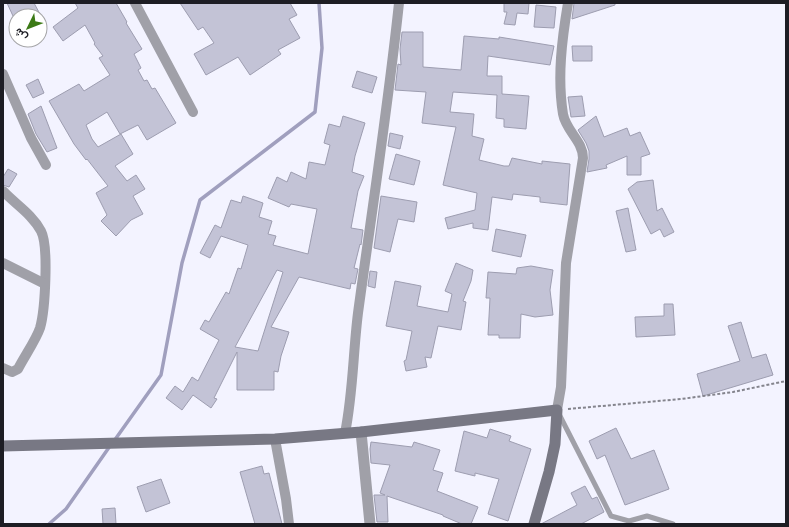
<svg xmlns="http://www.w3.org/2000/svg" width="789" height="527" font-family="Commissioner,Vazirmatn,sans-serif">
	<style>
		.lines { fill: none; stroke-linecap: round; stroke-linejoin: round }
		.stream { stroke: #a09fbe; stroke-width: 3.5 }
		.building { fill: #c3c3d6; stroke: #9d9db0; fill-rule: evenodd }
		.path { stroke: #84848d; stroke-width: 2; stroke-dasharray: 3 2; stroke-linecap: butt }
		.service { stroke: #a0a0a8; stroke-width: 5 }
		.minor { stroke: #a0a0a8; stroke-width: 10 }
		.tertiary { stroke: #a0a0a8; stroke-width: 11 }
		.secondary { stroke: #787884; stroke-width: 11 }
	</style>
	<rect width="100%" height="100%" fill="#f3f3ff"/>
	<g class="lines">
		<g class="stream">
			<path d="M114,441L161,375L182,263L200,200L315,112L322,48L319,3"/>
			<path d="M49,524L66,509L110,446"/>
		</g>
	</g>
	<g class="building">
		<path d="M7,3H34L41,16H13Z"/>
		<path d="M75,3H116L127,22L126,23L142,49L134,54L141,68L138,70L144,81L147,80L152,89L155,88L176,123L147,140L138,125L120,134L107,112L86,125L92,139L98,147L121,134L133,154L115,166L127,181L136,175L145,189L133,196L143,214L131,220L116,236L101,221L107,215L96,193L108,186L87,159L86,160L74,144L49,101L79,84L84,91L110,75L99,58L103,56L94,44L95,43L85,25L63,41L53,27L78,8Z"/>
		<path d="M180,3H290L297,15L289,19L300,38L278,50L281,54L250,75L238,57L206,75L194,54L214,43L203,27L198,30Z"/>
		<path d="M504,3H529L528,14L517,13L515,25L504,24L507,12H504Z"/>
		<path d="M574,3H615V5L572,19Z"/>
		<path d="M536,5L556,7L554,28L534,27Z"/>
		<path d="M402,32H423V67L461,70L464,36L499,39V37L554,46L550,65L488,56L487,76H502V94L529,96L526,129L504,127V119L496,118L497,95L453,92L450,112L474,114L472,136L484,139L479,160L504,166H509L512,158L542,164V161L570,164L567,205L540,202V197L513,194L512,200L492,197L488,230L473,228V223L448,229L445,218L475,210L477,193L443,185L456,127L422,123L426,92L395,90L398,64L401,65L400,49Z"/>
		<path d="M572,46H592V61H573Z"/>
		<path d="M357,71L377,77L372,93L352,87Z"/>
		<path d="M38,79L44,93L33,98L26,85Z"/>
		<path d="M582,96L585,116L571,117L568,97Z"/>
		<path d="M41,106L57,148L47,152L36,134L28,114Z"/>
		<path d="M343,116L365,123L355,156L352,172L364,176L358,191L351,228L363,230L361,245L360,244L354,268L358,269L355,284L351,283L350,289L299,277L271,327L289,332L281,356L278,372L274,371V390H237V352L214,398L217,399L211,408L193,395L182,410L166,398L175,386L183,392L192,377L198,381L219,340L200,329L205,320L209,322L226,292L229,294L238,268L241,269L248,245L221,236L210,258L200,253L215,225L221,228L231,200L241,203L243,196L263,203L259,217L272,221L268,234L276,236L273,245L308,254L317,209L291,204L289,207L268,198L277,177L287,182L291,172L306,179L309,162L325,165L330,145L324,143L329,124L340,127ZM277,270L283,272L258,351L235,347Z"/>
		<path d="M596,116L604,137L627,128L630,136L640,132L650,154L641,157V175H627V156L606,165L607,168L587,172L589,159V151L586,143L578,130Z"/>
		<path d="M390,133L403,136L400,149L388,146Z"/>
		<path d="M396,154L420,161L414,185L389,179Z"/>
		<path d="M8,169L17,174L9,187L3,185V177Z"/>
		<path d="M653,180L657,211L662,208L674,232L664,237L660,229L651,234L628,189L637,182Z"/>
		<path d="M381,196L417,202L414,222L398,219L390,252L374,248Z"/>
		<path d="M628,208L636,250L626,252L616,211Z"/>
		<path d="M496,229L526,235L521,257L492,251Z"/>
		<path d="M456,263L473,270L471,281L463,301L466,302L461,330L438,326L431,358L425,357L427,367L406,371L404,361L406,360L412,331L386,326L395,281L421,286L417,306L448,312L452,294L445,291Z"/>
		<path d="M531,266L553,270L550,290L553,315L535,317L521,314L520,338H499V335H488L490,298H486L488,272L516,274L517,268Z"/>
		<path d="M370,271L377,272L375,288L368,286Z"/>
		<path d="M664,304H673L675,335L636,337L635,317L664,316Z"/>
		<path d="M741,322L752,358L766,354L773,375L703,396L697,374L740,361L728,326Z"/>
		<path d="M616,428L631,459L654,450L669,489L625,505L605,455L597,459L589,441Z"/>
		<path d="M490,429L511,436L509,441L531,449L508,521L488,514L499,479L475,473V476L455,471L464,431L487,438Z"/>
		<path d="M371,442L412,447L414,442L440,450L433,470L443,473L437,491L478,507L471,524H462L443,516V515L387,496L388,522H377L374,495H385L380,493L390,465L371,463L370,449Z"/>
		<path d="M262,466L264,474L269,473L282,524H255L240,472Z"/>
		<path d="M161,479L170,503L146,512L137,487Z"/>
		<path d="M585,486L592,499L597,497L604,512L581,524H541L577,505L571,493Z"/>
		<path d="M115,508L116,524H103L102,509Z"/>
	</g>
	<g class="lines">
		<path class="path" d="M568,409L681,399L733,392L786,381"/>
		<path class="service" d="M559,414L611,516L629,521L647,516L673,524"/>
		<g class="minor">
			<path d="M135,3L193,112"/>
			<path d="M3,74L31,138L46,165"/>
			<path d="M3,191C15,204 32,214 41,231C49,246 45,311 40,328C36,340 24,357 18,369L12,372L3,368"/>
			<path d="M3,263L45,284"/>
			<path d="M557,410L561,387L566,263L583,158C583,141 566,131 563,114C557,77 562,39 568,3"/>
			<path d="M345,433C353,394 353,353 358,313C372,210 388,107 399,3"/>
			<path d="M275,439L286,499L289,524"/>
		</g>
		<path class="tertiary" d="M361,432L370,524"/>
		<path class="secondary" d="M3,446L275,439L361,432L557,410L555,444L549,472L534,524"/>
	</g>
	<rect width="789" height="527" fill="none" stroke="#1d1d24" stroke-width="8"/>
	<g transform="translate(28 28) rotate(227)"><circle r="19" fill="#ffffff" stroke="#a5a5a7"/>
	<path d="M0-3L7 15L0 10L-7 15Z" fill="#3c7a16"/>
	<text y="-6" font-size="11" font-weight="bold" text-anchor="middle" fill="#1d1d24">ش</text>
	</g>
</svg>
